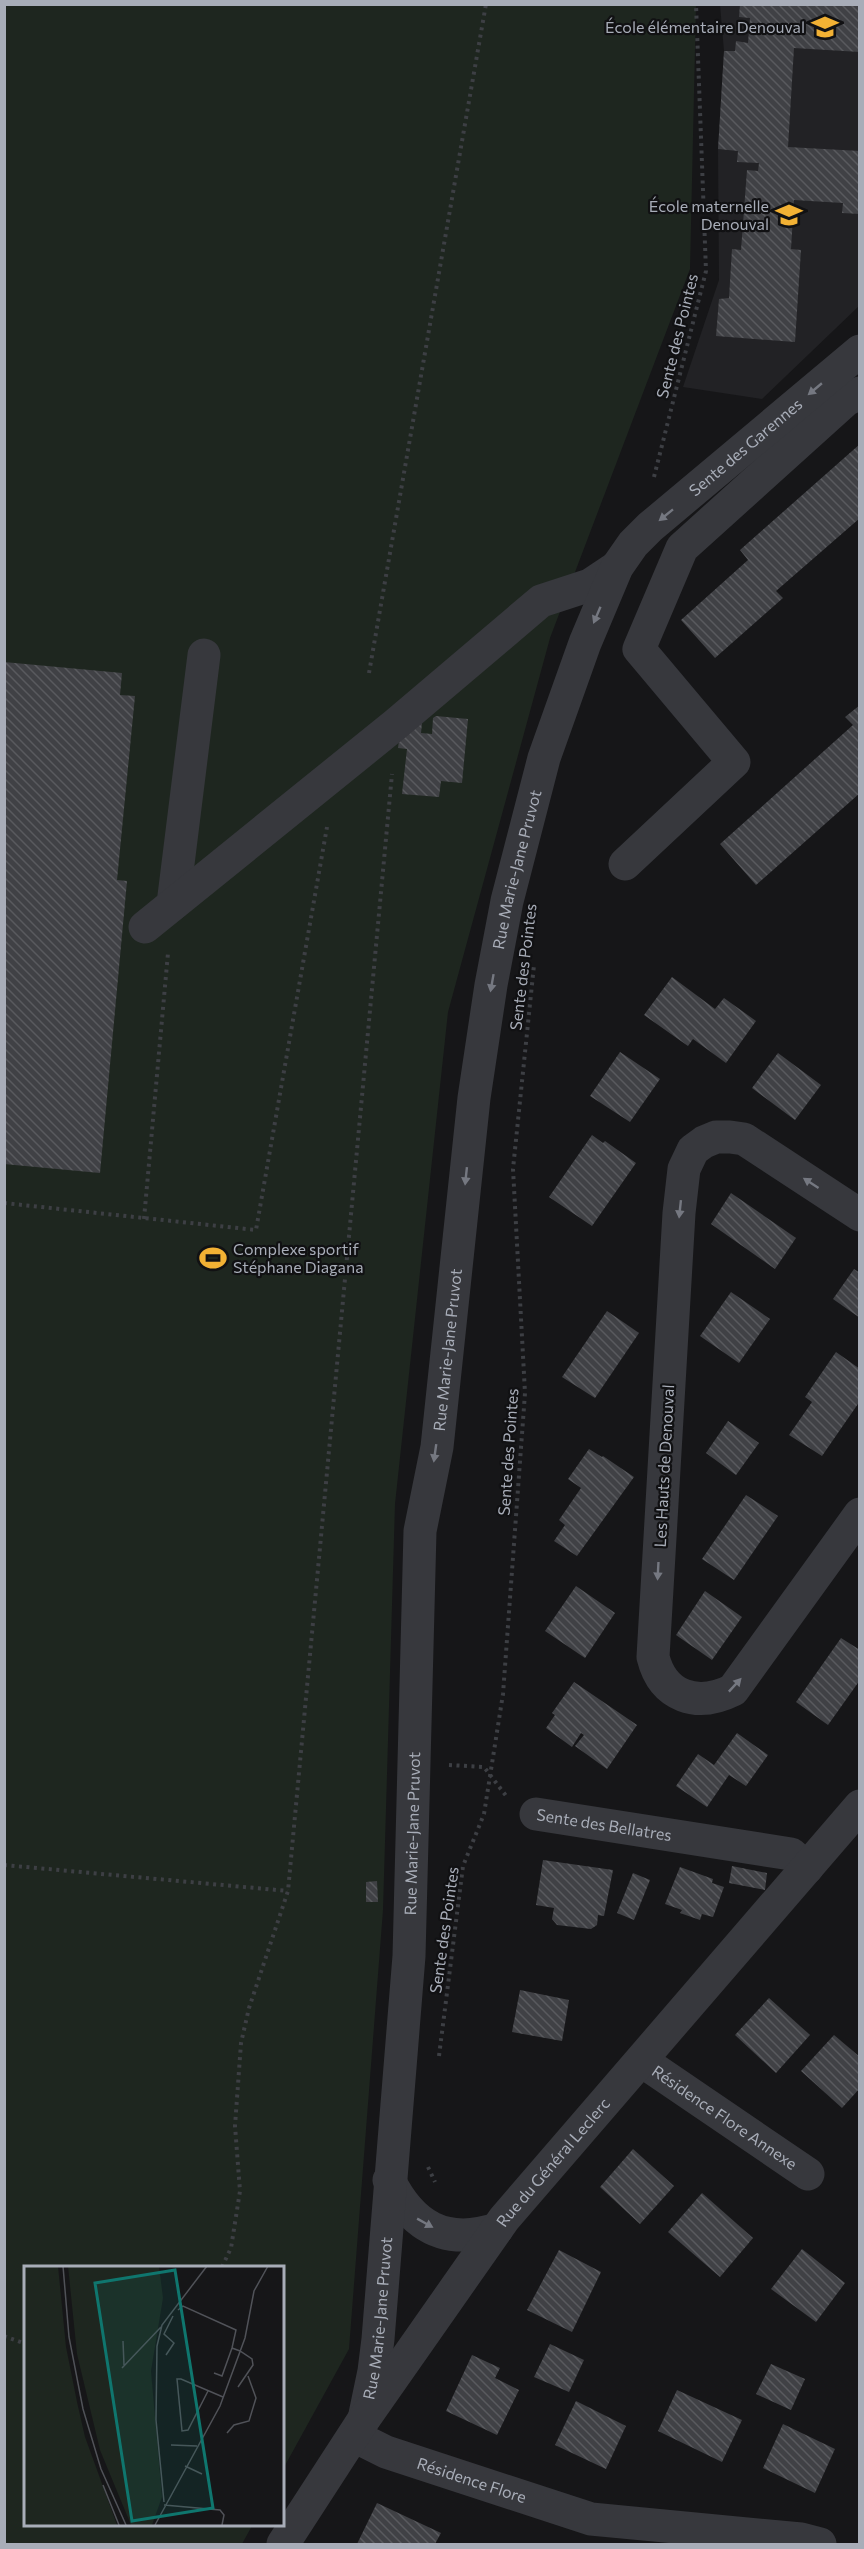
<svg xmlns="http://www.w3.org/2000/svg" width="864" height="2549" font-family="Commissioner,sans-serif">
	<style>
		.built { fill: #222225 }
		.pitch { fill: #1e261f }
		.building { fill: url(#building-back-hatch) }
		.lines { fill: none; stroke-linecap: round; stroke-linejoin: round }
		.path { stroke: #3d3f44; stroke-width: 4; stroke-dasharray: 3 4.5; stroke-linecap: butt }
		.minor { stroke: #37383d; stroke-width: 33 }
		.oneway { fill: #757881 }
		.labels { text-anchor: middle; stroke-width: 4.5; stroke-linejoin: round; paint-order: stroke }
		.poi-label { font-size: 16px; fill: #a8adb8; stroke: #111113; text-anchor: end }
		.street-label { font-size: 16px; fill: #a8adb8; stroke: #111113 }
		.inset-road { fill: none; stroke: #505258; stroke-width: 1.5 }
		.view { fill: #0f766e; fill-opacity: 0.15; stroke: #0f766e; stroke-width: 3 }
		.inset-edge { fill: none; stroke: #a8adb8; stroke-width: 3 }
	</style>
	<defs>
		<pattern id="building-back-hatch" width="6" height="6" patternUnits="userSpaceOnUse" patternTransform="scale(1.5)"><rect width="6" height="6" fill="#404145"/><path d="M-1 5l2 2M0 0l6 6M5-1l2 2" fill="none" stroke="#595a5e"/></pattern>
	</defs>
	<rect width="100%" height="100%" fill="#161618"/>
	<path class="built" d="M720,5H859V306L762,399L683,387L719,280L718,149L724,51Z"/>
	<path class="pitch" d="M5,5H696L690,269L550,638L448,1012L395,1504L383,1910L349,2349L282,2471V2267H26V2524H253L242,2544H5Z"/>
	<g class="building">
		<path d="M740,4H860V52L794,48L788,147L860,151V214L842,213L843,203L794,200L791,249L801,250L795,342L716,336L719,299L729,298L732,249L741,250L747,170L758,171L759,163L737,162L738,151L718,149L724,51H735L736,41L748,43L750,18L739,17Z"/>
		<path d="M860,444V518L776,591L783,598L715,658L681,620L748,560L740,550Z"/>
		<path d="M4,662L122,673L120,695L135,696L117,880L127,881L100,1173L4,1164Z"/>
		<path d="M860,705V793L756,885L720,844L853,725L845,717Z"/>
		<path d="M423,713L421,733L432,734L433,718L436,716L468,719L462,783L441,781L439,797L402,794L407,749L398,748L400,733Z"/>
		<path d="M672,977L715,1009L724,998L756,1021L726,1063L693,1039L688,1046L644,1015Z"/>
		<path d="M620,1052L660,1079L630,1122L590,1096Z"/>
		<path d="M778,1053L821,1085L795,1120L752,1088Z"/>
		<path d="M592,1135L603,1143L605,1141L636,1163L592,1226L549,1197Z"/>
		<path d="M731,1193L796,1238L775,1269L711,1224Z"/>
		<path d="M854,1269L860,1273V1318L833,1299Z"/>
		<path d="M731,1292L770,1319L739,1363L700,1336Z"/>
		<path d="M607,1311L639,1333L595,1398L562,1377Z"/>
		<path d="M836,1352L860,1369V1401L822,1456L789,1435L812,1402L805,1397Z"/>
		<path d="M728,1421L759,1443L736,1475L706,1453Z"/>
		<path d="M589,1449L602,1457L603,1456L634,1477L577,1556L554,1541L565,1525L559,1520L581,1488L568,1479Z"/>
		<path d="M746,1495L778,1516L734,1580L702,1559Z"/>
		<path d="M576,1586L615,1613L585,1658L545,1631Z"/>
		<path d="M705,1591L742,1617L712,1660L676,1635Z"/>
		<path d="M841,1638L860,1650V1680L828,1725L796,1702Z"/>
		<path d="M574,1682L637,1725L607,1769L575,1746L584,1735L581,1733L572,1747L546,1728L555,1715L552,1713Z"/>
		<path d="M737,1733L768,1755L746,1786L729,1775L707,1807L676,1786L698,1754L714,1765Z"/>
		<path d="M543,1860L613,1870L604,1916L598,1915L597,1925L591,1929L557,1925L552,1919L554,1908L536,1905Z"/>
		<path d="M732,1866L767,1873L765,1890L729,1883Z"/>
		<path d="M680,1867L713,1879L712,1883L724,1887L713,1917L702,1914L700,1920L680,1913L682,1910L665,1904Z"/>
		<path d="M633,1873L650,1880L634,1920L617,1913Z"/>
		<path d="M377,1881L378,1902H366V1882Z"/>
		<path d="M520,1990L569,2000L562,2041L512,2032Z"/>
		<path d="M769,1998L810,2035L776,2073L735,2035Z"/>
		<path d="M834,2035L860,2057V2088L842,2108L801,2071Z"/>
		<path d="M633,2149L674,2186L640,2224L600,2187Z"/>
		<path d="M702,2193L753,2238L720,2277L668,2232Z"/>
		<path d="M802,2249L845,2283L816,2322L771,2289Z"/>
		<path d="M559,2250L601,2272L572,2332L527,2310Z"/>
		<path d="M550,2344L584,2360L569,2392L534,2377Z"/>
		<path d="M472,2355L500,2368L495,2378L519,2390L497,2435L446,2411Z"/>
		<path d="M771,2364L805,2379L791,2410L756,2394Z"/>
		<path d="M677,2390L742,2420L722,2462L658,2431Z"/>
		<path d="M576,2401L626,2426L606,2469L555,2445Z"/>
		<path d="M783,2424L835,2449L815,2493L763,2468Z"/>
		<path d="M377,2503L441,2533L435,2544H357Z"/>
	</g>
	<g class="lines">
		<g class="path">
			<path d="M654,477L706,271L696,4"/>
			<path d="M369,673L486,4"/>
			<path d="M4,1203L256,1230L327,827"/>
			<path d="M144,1219L168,953"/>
			<path d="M449,1765L484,1767L507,1797"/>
			<path d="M4,1865L288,1891"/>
			<path d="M439,2056L463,1866L484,1814L503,1694L525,1393L513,1169L534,965"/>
			<path d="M428,2167L435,2182"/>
			<path d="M222,2267L231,2248L240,2191L235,2126L241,2043L249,2008L288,1891L392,774"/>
			<path d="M4,2336L26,2344"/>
		</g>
		<g class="minor">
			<path d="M625,864L734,762L639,649L682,548L846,400L860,393"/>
			<path d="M173,904L204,655"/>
			<path d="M145,927L396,724L541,601L590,585L617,567"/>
			<path d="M860,1215L744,1139L730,1137H716L704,1142L693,1150L684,1169L679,1213L653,1657C663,1697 697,1708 733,1690L860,1514"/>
			<path id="s1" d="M536,1814L791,1854L807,1868"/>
			<path id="s2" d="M642,2061L808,2174"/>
			<path d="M389,2180C412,2226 445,2246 497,2229"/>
			<path id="s3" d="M364,2419L374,2371L378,2339L409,1956L420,1531L437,1447L474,1098L491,985L507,901L544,758L585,643L617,567L633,544L650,527L860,351"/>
			<path id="s4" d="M354,2436L386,2452L591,2519L801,2539L820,2544"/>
			<path id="s5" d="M283,2544L364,2419L504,2219L860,1806"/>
		</g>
	</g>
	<defs><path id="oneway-solid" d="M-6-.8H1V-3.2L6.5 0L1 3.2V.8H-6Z" transform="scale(1.5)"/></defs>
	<g class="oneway">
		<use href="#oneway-solid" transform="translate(815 389) rotate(140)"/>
		<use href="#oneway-solid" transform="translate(666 515) rotate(141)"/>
		<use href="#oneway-solid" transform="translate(597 615) rotate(113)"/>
		<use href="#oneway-solid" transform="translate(492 983) rotate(100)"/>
		<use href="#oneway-solid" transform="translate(466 1176) rotate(96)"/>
		<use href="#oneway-solid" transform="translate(811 1183) rotate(-147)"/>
		<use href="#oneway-solid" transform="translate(680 1209) rotate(96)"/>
		<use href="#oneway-solid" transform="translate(435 1453) rotate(98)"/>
		<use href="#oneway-solid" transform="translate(658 1571) rotate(93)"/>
		<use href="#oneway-solid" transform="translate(735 1685) rotate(-47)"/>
		<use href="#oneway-solid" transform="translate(425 2223) rotate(29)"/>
	</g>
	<defs>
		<symbol id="school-bare" viewBox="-9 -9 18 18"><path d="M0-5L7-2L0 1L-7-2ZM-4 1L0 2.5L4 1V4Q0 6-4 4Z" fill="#f2b134" stroke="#111113" stroke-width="2.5" paint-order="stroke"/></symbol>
		<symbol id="stadium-bare" viewBox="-9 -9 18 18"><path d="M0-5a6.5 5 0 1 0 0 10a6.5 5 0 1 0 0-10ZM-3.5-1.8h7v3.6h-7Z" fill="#f2b134" stroke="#111113" stroke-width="2.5" paint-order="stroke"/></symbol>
	</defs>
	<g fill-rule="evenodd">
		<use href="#school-bare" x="806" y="8" width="38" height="38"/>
		<use href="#school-bare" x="770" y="196" width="38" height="38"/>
		<use href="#stadium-bare" x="194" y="1239" width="38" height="38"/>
	</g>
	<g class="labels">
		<g class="poi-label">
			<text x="805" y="33">École élémentaire Denouval</text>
			<text x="769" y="212">École maternelle<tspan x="769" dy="18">Denouval</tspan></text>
			<text x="233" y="1255" text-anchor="start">Complexe sportif<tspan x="233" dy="18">Stéphane Diagana</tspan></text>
		</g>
		<g class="street-label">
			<text transform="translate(677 336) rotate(-76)" y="6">Sente des Pointes</text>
			<text dy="6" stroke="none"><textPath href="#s3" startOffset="2056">Sente des Garennes</textPath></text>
			<text dy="6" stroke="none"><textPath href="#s3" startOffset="1560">Rue Marie-Jane Pruvot</textPath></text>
			<text transform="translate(523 967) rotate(-83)" y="6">Sente des Pointes</text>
			<text dy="6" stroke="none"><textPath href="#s3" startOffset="1074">Rue Marie-Jane Pruvot</textPath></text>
			<text transform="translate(508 1452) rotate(-86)" y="6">Sente des Pointes</text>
			<text transform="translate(664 1466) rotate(-87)" y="6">Les Hauts de Denouval</text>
			<text dy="6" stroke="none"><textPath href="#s1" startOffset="69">Sente des Bellatres</textPath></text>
			<text dy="6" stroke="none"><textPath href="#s3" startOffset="588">Rue Marie-Jane Pruvot</textPath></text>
			<text transform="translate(444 1930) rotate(-82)" y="6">Sente des Pointes</text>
			<text dy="6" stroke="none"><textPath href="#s2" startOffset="100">Résidence Flore Annexe</textPath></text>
			<text dy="6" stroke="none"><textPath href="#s5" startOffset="468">Rue du Général Leclerc</textPath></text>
			<text dy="6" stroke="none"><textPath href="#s3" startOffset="102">Rue Marie-Jane Pruvot</textPath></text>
			<text dy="6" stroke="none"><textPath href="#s4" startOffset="126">Résidence Flore</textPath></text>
		</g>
	</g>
	<g transform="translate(24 2266)">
		<rect width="260" height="260" fill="#161618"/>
		<path d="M0,0H34L42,81L53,136L61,171L93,259H0Z" fill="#1e261f"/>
		<path d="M44,0H135L139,32L127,105L138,231L128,259H107L76,184L53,88Z" fill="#1e261f"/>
		<path class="inset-road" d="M39,0L45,71L59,143L77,203L102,259M154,44L159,40L212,64L208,82M99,75L100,99M142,89L150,77L140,68L149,50M98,102L137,61M190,107L198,110L208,82L216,85L228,93L229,99L214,121M184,125L164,164L158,165L153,113H157L199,131M203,167L210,159L225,155L232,132L224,110M147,179L173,180M161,200L178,208M79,219L95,259M140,236L132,154L133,80L138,59L183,0M140,239L196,244L200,249L198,259M131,259L196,140L221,72L230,25L244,0"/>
		<path class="view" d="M151,4L189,242L108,255L71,17Z"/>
		<rect width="260" height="260" class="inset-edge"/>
	</g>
	<rect width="864" height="2549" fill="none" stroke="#a8adb8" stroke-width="12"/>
</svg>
